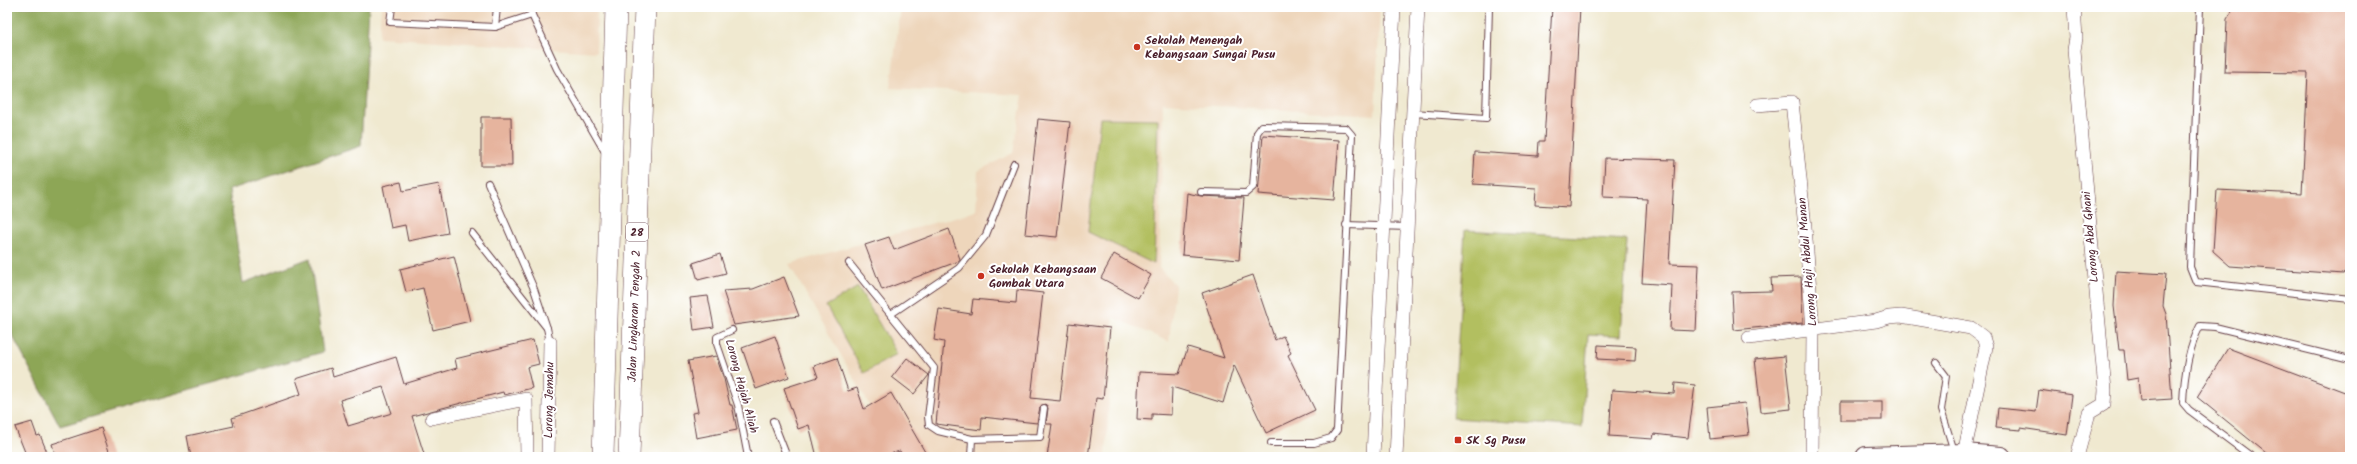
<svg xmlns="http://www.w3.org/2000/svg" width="2357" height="464" font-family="Kalam,sans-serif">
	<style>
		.built { fill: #eed6bb }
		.green { fill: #b2bf61; stroke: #7e6f46 }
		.forest { fill: #8da657; stroke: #6c6241 }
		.building { fill: #e6b49e; fill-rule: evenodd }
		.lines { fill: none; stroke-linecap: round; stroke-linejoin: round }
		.service-casing { stroke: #633d44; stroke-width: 8 }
		.minor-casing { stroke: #633d44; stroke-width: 14 }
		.primary-casing { stroke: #633d44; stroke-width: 22 }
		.trunk-casing { stroke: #633d44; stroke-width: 22 }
		.service { stroke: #fff; stroke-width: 6 }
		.minor { stroke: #fff; stroke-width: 13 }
		.primary { stroke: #fff; stroke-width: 20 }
		.trunk { stroke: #fff; stroke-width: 21 }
		.poi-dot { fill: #c8321e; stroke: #fff; stroke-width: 1.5 }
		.labels { text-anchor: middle; stroke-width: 4; stroke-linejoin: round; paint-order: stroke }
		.shield { fill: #fff; stroke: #80626b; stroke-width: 1 }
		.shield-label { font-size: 11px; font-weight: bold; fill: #4a1f2b }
		.poi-label { font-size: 12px; font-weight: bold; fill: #4a1f2b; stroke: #fff; text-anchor: start }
		.street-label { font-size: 12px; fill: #4a1f2b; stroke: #fff }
	</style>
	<rect width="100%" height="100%" fill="#fff"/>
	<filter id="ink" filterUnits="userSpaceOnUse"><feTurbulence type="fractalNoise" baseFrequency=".025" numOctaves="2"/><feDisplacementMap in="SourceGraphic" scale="8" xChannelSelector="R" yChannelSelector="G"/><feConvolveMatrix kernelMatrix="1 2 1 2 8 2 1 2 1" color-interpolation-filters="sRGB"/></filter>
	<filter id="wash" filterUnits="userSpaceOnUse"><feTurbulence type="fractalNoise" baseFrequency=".012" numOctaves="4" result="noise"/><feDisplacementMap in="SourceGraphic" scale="16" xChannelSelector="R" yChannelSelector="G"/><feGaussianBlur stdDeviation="0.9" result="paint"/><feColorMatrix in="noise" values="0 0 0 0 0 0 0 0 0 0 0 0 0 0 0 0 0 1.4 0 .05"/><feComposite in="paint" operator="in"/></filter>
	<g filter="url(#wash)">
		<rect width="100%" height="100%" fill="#f0e9d0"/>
		<g class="built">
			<path d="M381,7H597L596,52L379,37Z"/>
			<path d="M901,7H1380L1375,115L1163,103L1159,268L1175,285L1169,342L1113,317L1106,457H899L789,264L976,211L978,171L1013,153L1023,95L890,88Z"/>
		</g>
		<g class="green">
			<path d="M1100,118L1158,119L1154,264L1088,232Z"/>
			<path d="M1465,230L1627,240L1621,336L1588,334L1582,427L1453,418Z"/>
			<path d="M858,287L897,354L864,373L826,306Z"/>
		</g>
		<path class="forest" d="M7,7H369L361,146L229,190L243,283L310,258L323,352L60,426L10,331L7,333Z"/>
		<g id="blocks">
			<g class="building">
				<path d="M1552,7H1580L1569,207L1535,205L1536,188L1473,184L1475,152L1538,156L1539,141H1544Z"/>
				<path d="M2235,7H2350V269L2343,274L2230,266L2213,251L2217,190L2302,194L2308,73L2225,72L2227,19Z"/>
				<path d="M481,117H511L512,166H481Z"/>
				<path d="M1038,119L1070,122L1057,237L1025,234Z"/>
				<path d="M1263,135L1339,140L1334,200L1258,194Z"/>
				<path d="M1605,158L1675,160L1669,264L1699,265L1696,331L1670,330L1672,285L1642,283L1647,199L1603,197Z"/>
				<path d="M401,182L403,191L439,184L448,233L408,241L405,225L391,228L383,186Z"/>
				<path d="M1187,193L1201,196L1244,198L1239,260L1182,255Z"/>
				<path d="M949,229L960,259L959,261L882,290L865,245L889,237L894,250Z"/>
				<path d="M720,254L726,273L698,280L693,263Z"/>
				<path d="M1114,254L1151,275L1138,298L1101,278Z"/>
				<path d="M454,256L470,321L433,330L423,288L406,292L400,269Z"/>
				<path d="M2116,271L2166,274L2163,306L2166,314L2172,399L2140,401L2138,378L2127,380L2124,350H2119L2114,306Z"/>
				<path d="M1253,275L1275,340L1283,336L1291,353L1288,355L1315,410L1266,433L1234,365L1223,403L1172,387L1171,415L1152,414V420L1137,419L1139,372L1179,374L1188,347L1224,358L1202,293Z"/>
				<path d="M784,277L799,316L734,325L723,291L753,289Z"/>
				<path d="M1801,277L1803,323L1734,330L1732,292L1772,291L1771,278Z"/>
				<path d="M1017,290L1043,293L1031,398L1060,401L1069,323L1110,328L1103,399L1096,398L1088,457H1047L1052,424H1046L1048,408L1045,404L1040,407L1037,423L982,417L981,430L936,424L944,342L934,340L939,309L971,314L973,299L1016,303Z"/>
				<path d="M708,296L714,327L694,330L690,298Z"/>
				<path d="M775,336L789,377L756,389L742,348Z"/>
				<path d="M533,340L539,364L527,367L532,388L504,395L503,392L412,416L424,454L416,457H191L187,436L234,426L232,418L301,394L296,379L331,368L333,377L396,357L404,384L457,368L455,359ZM383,387L392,413L348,426L340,400Z"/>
				<path d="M1598,345L1636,347L1635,361L1597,359Z"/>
				<path d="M2228,348L2350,394V457H2271L2197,397Z"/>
				<path d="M716,356L724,379L730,405H732L737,430L696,438L692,413L698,412L688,361Z"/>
				<path d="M1785,356L1791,409L1761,412L1755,359Z"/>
				<path d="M837,358L848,391L857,388L864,409L891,393L925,452L917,457H903L900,451L879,457H817L809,425L798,429L784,388L818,377L814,366Z"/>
				<path d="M907,358L929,375L914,394L892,377Z"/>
				<path d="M1675,383L1695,385L1688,438L1654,434L1653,439L1609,436L1612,390L1674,394Z"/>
				<path d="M2039,390L2072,395L2067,435L2021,428V430L1996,428L1998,408L2036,412Z"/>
				<rect x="1841" y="401" width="41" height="19"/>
				<path d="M1745,403L1749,435L1710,439L1707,407Z"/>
				<path d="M32,422L37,436L40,435L47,452L34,457H27L15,427Z"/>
				<path d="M101,428L111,457H56L52,444Z"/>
			</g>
		</g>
	</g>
	<g filter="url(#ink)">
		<use href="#blocks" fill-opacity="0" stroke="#633d44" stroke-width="1"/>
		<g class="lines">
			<defs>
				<g id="service">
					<path d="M392,7L390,22L495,27L532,15"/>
					<path d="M530,7L532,15L557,69L605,152"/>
					<path d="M2200,7L2190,267L2196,282L2350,299"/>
					<path d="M495,27L497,7"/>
					<path d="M1413,113L1486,118L1489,7"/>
					<path d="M488,183L534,289L547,328"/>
					<path d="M1201,192L1246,193L1253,187L1257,133L1262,126L1346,128L1352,135L1337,430L1331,438L1314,443H1271"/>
					<path d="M1346,225L1408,227"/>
					<path d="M472,233L547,328L550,342"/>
					<path d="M849,263L934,368L928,417L929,425L938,431L972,439"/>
					<path d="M891,314L959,268L986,235L1014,164"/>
					<path d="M732,330L717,337V344L738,405L748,457"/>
					<path d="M1936,363L1946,376L1941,410L1954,451"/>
					<path d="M773,421L787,457"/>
					<path d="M971,457L972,439L1040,437L1044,408"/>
					<path d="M2252,457L2189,410L2183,403C2184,378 2188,349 2200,326L2215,327L2350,360"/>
				</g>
				<g id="minor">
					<path d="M2074,7L2076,38L2074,50L2105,390L2104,404L2089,413L2077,457"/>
					<path d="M1757,105L1792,102L1805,227L1813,329L1812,457"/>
					<path d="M1749,338L1876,321L1889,317L1901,316L1971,328L1983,337L1986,347L1964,454"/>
					<path d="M432,418L526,399L527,457"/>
					<path d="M548,457L550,342"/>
					<path d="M1373,457L1394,7"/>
					<path d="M1396,457L1418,7"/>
				</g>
				<path id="primary" d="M1866,457L1964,454L2001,457"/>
				<g id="trunk">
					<path d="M603,457L616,7"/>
					<path d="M629,457L645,7"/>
				</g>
			</defs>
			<use href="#service" class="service-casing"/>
			<use href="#minor" class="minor-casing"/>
			<use href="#primary" class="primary-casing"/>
			<use href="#trunk" class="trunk-casing"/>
			<use href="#service" class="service"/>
			<use href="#minor" class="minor"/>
			<use href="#primary" class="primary"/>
			<use href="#trunk" class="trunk"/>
		</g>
	</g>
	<g class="poi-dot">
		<circle cx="1137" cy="47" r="4"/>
		<circle cx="981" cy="276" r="4"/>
		<rect x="1454" y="436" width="8" height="8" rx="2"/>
	</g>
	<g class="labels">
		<rect class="shield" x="626" y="223" width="22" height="18" rx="3"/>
		<g class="shield-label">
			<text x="637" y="236">28</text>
		</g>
		<g class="poi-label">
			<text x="1145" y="44">Sekolah Menengah<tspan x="1145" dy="14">Kebangsaan Sungai Pusu</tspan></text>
			<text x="989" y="273">Sekolah Kebangsaan<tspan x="989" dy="14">Gombak Utara</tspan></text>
			<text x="1466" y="444">SK Sg Pusu</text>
		</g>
		<g class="street-label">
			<text transform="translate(2090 237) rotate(-95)" y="4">Lorong Abd Ghani</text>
			<text transform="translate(1807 262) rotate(-95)" y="4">Lorong Haji Abdul Manan</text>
			<text transform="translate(634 316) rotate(-88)" y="4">Jalan Lingkaran Tengah 2</text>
			<text transform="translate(742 386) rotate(75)" y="4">Lorong Hajah Aliah</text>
			<text transform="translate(549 400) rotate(-89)" y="4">Lorong Jemahu</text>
		</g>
	</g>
	<rect width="2357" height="464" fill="none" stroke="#fff" stroke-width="24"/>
</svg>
